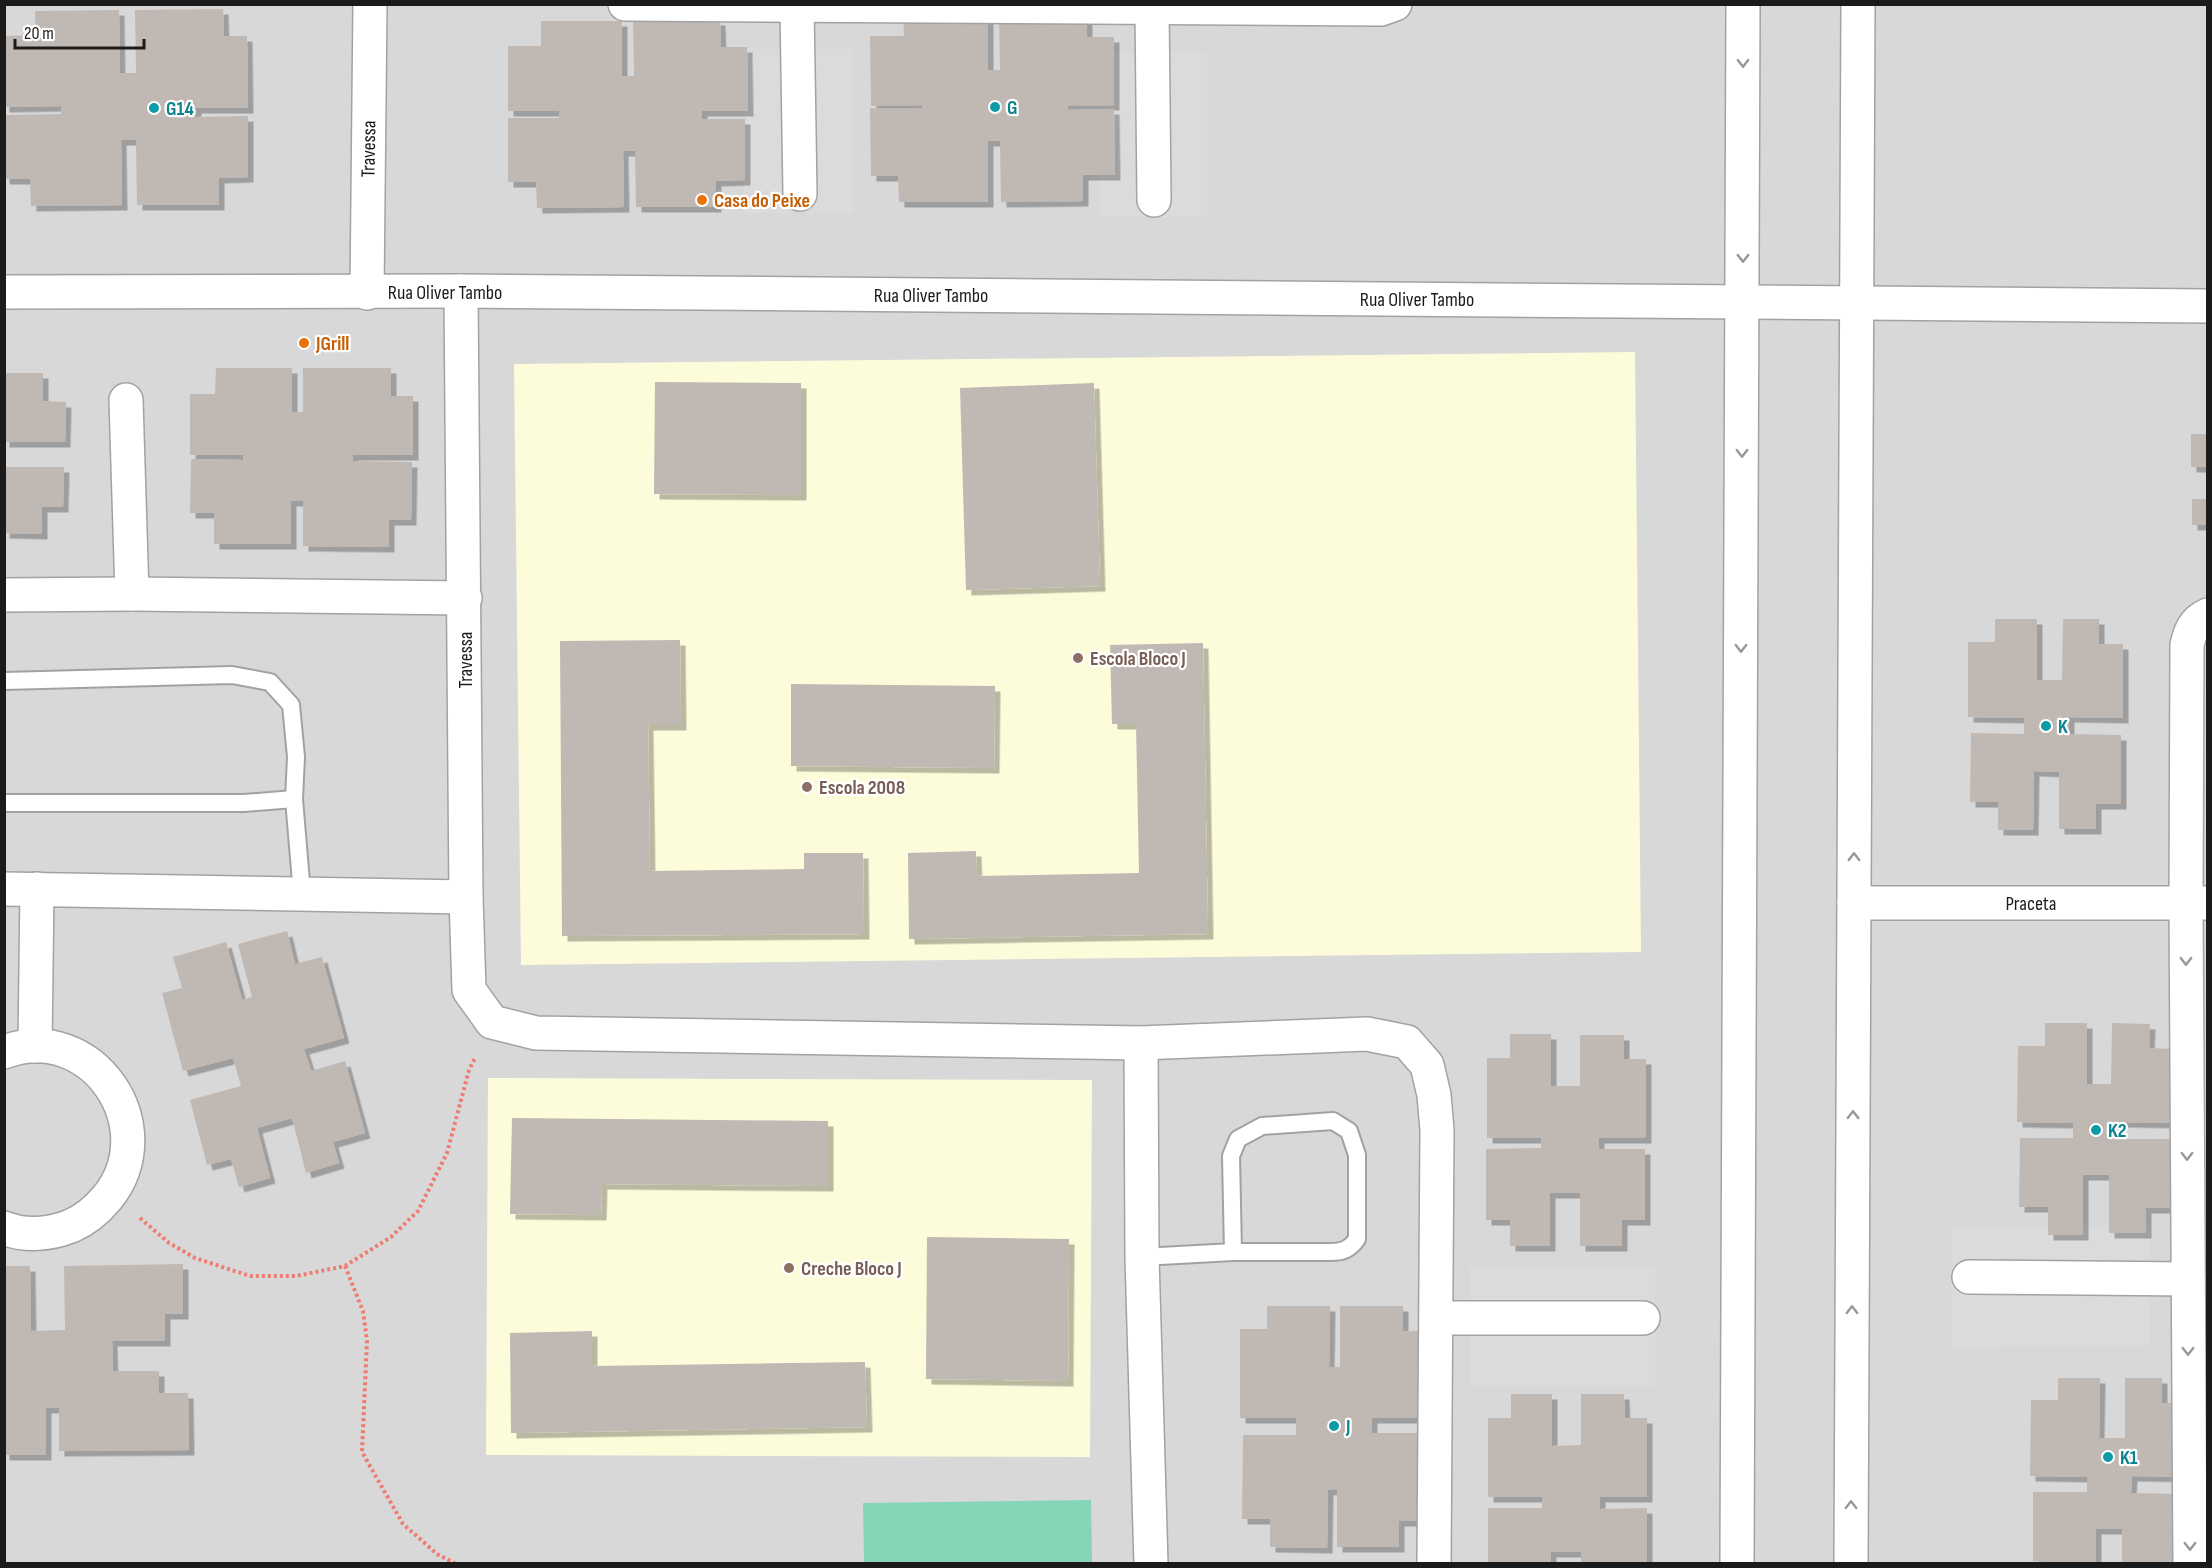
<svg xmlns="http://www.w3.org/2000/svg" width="2212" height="1568" font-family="'Sofia Sans Condensed',sans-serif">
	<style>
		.residential { fill: #d9d8d8 }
		.education { fill: #fcfcdb }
		.pitch { fill: #85d6b6 }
		.parking { fill: #dbdbdb }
		.building { fill: #c0b8b2; filter: url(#shadow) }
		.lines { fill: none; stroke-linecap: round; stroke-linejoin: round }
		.service-casing { stroke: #a2a2a2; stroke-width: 20 }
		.minor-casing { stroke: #a2a2a2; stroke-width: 36 }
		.tertiary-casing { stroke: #a2a2a2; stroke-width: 36 }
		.path { stroke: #ee7c71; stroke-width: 4; stroke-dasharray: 3 3; stroke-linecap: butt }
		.service { stroke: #fff; stroke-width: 16 }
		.minor { stroke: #fff; stroke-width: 33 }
		.tertiary { stroke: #fff; stroke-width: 33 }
		.oneway { stroke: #989898 }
		.culture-dot { fill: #0f9aa8; stroke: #fff; stroke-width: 2 }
		.food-dot { fill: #e8710a; stroke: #fff; stroke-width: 2 }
		.education-dot { fill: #8d6e63; stroke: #fff; stroke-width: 2 }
		.labels { text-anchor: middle; stroke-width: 4.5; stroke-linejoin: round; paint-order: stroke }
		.culture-label { font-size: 20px; font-weight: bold; fill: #0d838f; stroke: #fff; text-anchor: start }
		.street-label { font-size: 20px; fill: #1b1b1b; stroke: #fff }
		.food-label { font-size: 20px; font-weight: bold; fill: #c56008; stroke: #fff; text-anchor: start }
		.education-label { font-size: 20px; font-weight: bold; fill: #785e54; stroke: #fff; text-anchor: start }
	</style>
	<defs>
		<filter id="shadow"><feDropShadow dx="5.5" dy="5.5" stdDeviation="0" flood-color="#0004"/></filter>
	</defs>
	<rect width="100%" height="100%" fill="#ece8e2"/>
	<path class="residential" d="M5,5H2207V1563L5,1564Z"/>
	<g class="education">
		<path d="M1635,352L1641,952L521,965L514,364Z"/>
		<path d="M488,1078L1092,1080L1090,1457L486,1455Z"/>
	</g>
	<path class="pitch" d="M1091,1500L1092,1563H864L863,1503Z"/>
	<g class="parking">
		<path d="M744,49H852L853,213H744Z"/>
		<path d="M1098,53H1207V217H1099Z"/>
		<path d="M2150,1226V1346L1951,1347V1227Z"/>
		<rect x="1470" y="1266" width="185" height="120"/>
	</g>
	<g class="building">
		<path d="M223,9L224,36H247L248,108H196V117L248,116V177L219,178V205H137L136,140H121L122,205L31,206L30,179H4V115L61,114V106L4,107V36L36,35L35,11L119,10L120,73H136L135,10Z"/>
		<path d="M1087,10V37H1114V105L1068,106V110L1114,109L1115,175H1083V201L1001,202L1000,141H988V202H899L898,176H871L870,108H922V105L871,106L870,36H904L903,11H988V70H1000L999,11Z"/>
		<path d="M720,20L721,47H747L748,111H702V119H745V180L716,181V207H636L635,151H623L624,207L537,208L536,182H508V118H559V111H508V46H541V21H622V76H634L633,21Z"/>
		<path d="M216,368H292V412H303V368H391V396H413V455H353V461L412,462L411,520H389V547L303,546V501H291V544H214V513H190L191,459L243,460V455H190V394H215Z"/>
		<path d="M4,373H43V401L66,402L65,442H4Z"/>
		<path d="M655,382L801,383V495L654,494Z"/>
		<path d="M1094,383L1100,586L966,590L960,388Z"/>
		<rect x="2191" y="434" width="17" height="33"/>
		<path d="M4,467H64L63,507H42V534L4,533Z"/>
		<rect x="2192" y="499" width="16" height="26"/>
		<path d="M1995,619H2037V680H2062L2063,619H2099V644H2123V718L2069,717V734L2121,735V804H2096V829H2059V772L2034,771L2033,830H1998V802H1970L1971,733L2024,734V718L1968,717V642H1995Z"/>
		<path d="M680,640L681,725H648L650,871L804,869V853H863L864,934L562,936L560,641Z"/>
		<path d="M1203,643L1208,934L909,939L908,853L976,851L977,876L1139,873L1136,724H1112L1110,645Z"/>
		<path d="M791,684L995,686L994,768L791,766Z"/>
		<path d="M287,931L295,964L322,957L344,1038L304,1049L311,1071L345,1061L365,1133L333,1142L339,1163L306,1173L292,1118L257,1128L270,1178L239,1187L231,1159L207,1165L190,1100L241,1086L233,1058L183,1071L162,993L182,988L173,957L226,942L242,1000L252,997L238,944Z"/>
		<path d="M2045,1023H2087V1084H2111L2112,1023L2150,1024L2149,1048L2174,1049V1123L2119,1122V1139H2172L2171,1208H2146V1233H2109V1175H2083V1235H2048V1207H2019L2020,1138H2073V1123L2017,1122L2018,1046H2045Z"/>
		<path d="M1510,1034H1551V1086H1580V1035H1624V1059H1646V1138H1599V1149H1645V1220H1622V1246H1580V1193H1550V1246H1510V1220H1486V1149L1541,1148V1138H1487V1058H1510Z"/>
		<path d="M512,1118L828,1121V1186L602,1184L601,1215L510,1214Z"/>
		<path d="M927,1237L1069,1239L1068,1381L926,1379Z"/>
		<path d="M183,1264V1314H165V1341H112L113,1371H159V1393H188L189,1450L59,1451V1408H46V1455H4V1266H30L31,1331L65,1330L64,1266Z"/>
		<path d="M1267,1306H1330L1329,1367H1340V1306H1403V1331H1427V1418H1372V1433H1425V1521H1399V1547H1337V1489L1328,1490L1327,1548L1270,1547V1519H1242L1243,1435H1296V1418H1240V1329H1267Z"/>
		<path d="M592,1331V1366L865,1362L867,1427L511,1433L510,1333Z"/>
		<path d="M2058,1378H2100L2099,1438H2125V1378H2162V1403H2187L2186,1477L2132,1476L2131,1493L2184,1494V1562L2122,1564V1529H2096V1564L2033,1561V1492H2087V1477L2030,1476L2031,1400H2058Z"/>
		<path d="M1511,1394H1552V1446L1581,1445V1394H1624L1625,1418H1647V1497H1600V1509L1647,1508V1564H1581V1552H1551V1564H1488V1508H1542V1497H1488V1418H1511Z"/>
	</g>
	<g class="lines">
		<defs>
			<g id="service">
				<path d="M4,681L232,675L270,682L291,705L296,757L294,799L302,894"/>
				<path d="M4,803H244L294,799"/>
				<path d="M1142,1257L1233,1252H1331C1343,1252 1350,1249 1357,1239V1155L1349,1131L1333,1121L1262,1126L1238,1139L1231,1156L1233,1252"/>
			</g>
			<g id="minor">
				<path d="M625,4L1381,9L1395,4"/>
				<path d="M797,7L800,194"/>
				<path d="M1152,7L1154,200"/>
				<path d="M461,291L466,897L469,990L492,1022L536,1033L1141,1043L1367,1034L1407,1042L1427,1065L1434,1095L1437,1130L1434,1564"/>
				<path d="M4,292L461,291L2208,306"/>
				<path d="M367,293L370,4"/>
				<path d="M126,400L132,594"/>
				<path d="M4,595L132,594L465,598"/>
				<path d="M4,889L466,897"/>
				<path d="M1854,903H2208"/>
				<path d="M1141,1043L1142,1257L1151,1564"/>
				<path d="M35,1046L37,889"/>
				<path d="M4,1052C92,1019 165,1127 107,1198C97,1210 85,1220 71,1226C51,1234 26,1237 4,1228"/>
				<path d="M1969,1277L2188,1279"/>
				<path d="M1437,1318H1643"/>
				<path d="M2190,1564L2186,903L2187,645C2190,632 2194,621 2208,615"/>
			</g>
			<g id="tertiary">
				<path d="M1737,1564L1743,4"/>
				<path d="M1851,1564L1858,4"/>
			</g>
		</defs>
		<use href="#service" class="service-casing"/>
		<use href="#minor" class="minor-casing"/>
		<use href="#tertiary" class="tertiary-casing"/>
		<g class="path">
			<path d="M140,1218L169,1243L195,1258L250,1276H296L345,1266L391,1237L418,1211L447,1153L469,1070L475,1058"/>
			<path d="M345,1266L363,1311L367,1341L362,1452L403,1524L437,1554L456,1564"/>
		</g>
		<use href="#service" class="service"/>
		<use href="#minor" class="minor"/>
		<use href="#tertiary" class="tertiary"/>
	</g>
	<defs><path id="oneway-chevron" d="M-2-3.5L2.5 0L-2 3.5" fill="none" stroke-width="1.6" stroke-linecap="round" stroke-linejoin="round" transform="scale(1.5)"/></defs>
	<g class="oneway">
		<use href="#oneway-chevron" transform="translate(1743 63) rotate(90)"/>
		<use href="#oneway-chevron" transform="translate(1743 258) rotate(90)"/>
		<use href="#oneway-chevron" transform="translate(1742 453) rotate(90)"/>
		<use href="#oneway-chevron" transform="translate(1741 648) rotate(90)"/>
		<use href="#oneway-chevron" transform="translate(1854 857) rotate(-90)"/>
		<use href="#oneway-chevron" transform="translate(2186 961) rotate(90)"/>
		<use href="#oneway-chevron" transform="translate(1853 1115) rotate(-90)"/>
		<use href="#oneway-chevron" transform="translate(2187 1156) rotate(90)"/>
		<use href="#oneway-chevron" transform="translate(1852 1310) rotate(-90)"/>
		<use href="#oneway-chevron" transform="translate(2188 1351) rotate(90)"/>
		<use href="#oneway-chevron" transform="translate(1851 1505) rotate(-90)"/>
		<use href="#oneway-chevron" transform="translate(2190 1546) rotate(90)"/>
	</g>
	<g class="culture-dot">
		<circle cx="995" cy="107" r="6"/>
		<circle cx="154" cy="108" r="6"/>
		<circle cx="2046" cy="726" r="6"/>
		<circle cx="2096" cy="1130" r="6"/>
		<circle cx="1334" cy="1426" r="6"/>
		<circle cx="2108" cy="1457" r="6"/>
	</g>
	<g class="food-dot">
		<circle cx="702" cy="200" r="6"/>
		<circle cx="304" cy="343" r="6"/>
	</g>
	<g class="education-dot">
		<circle cx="1078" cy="658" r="6"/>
		<circle cx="807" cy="787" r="6"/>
		<circle cx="789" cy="1268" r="6"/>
	</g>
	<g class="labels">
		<g class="culture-label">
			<text x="1007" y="114">G</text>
			<text x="166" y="115">G14</text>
			<text x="2058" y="733">K</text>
			<text x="2108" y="1137">K2</text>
			<text x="1346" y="1433">J</text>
			<text x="2120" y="1464">K1</text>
		</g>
		<g class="street-label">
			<text transform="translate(368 149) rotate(-89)" y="7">Travessa</text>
			<text x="445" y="299">Rua Oliver Tambo</text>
			<text x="931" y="302">Rua Oliver Tambo</text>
			<text x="1417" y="306">Rua Oliver Tambo</text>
			<text transform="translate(465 660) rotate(-90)" y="7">Travessa</text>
			<text x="2031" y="910">Praceta</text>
		</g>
		<g class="food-label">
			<text x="714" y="207">Casa do Peixe</text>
			<text x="316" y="350">JGrill</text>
		</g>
		<g class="education-label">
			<text x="1090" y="665">Escola Bloco J</text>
			<text x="819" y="794">Escola 2008</text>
			<text x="801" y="1275">Creche Bloco J</text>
		</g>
	</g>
	<rect width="2212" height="1568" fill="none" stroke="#1b1b1b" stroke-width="12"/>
	<path d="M15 39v9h129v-9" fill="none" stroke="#1b1b1b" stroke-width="3"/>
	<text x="24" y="39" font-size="18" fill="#1b1b1b" stroke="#ffffff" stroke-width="4.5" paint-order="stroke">20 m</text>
</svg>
